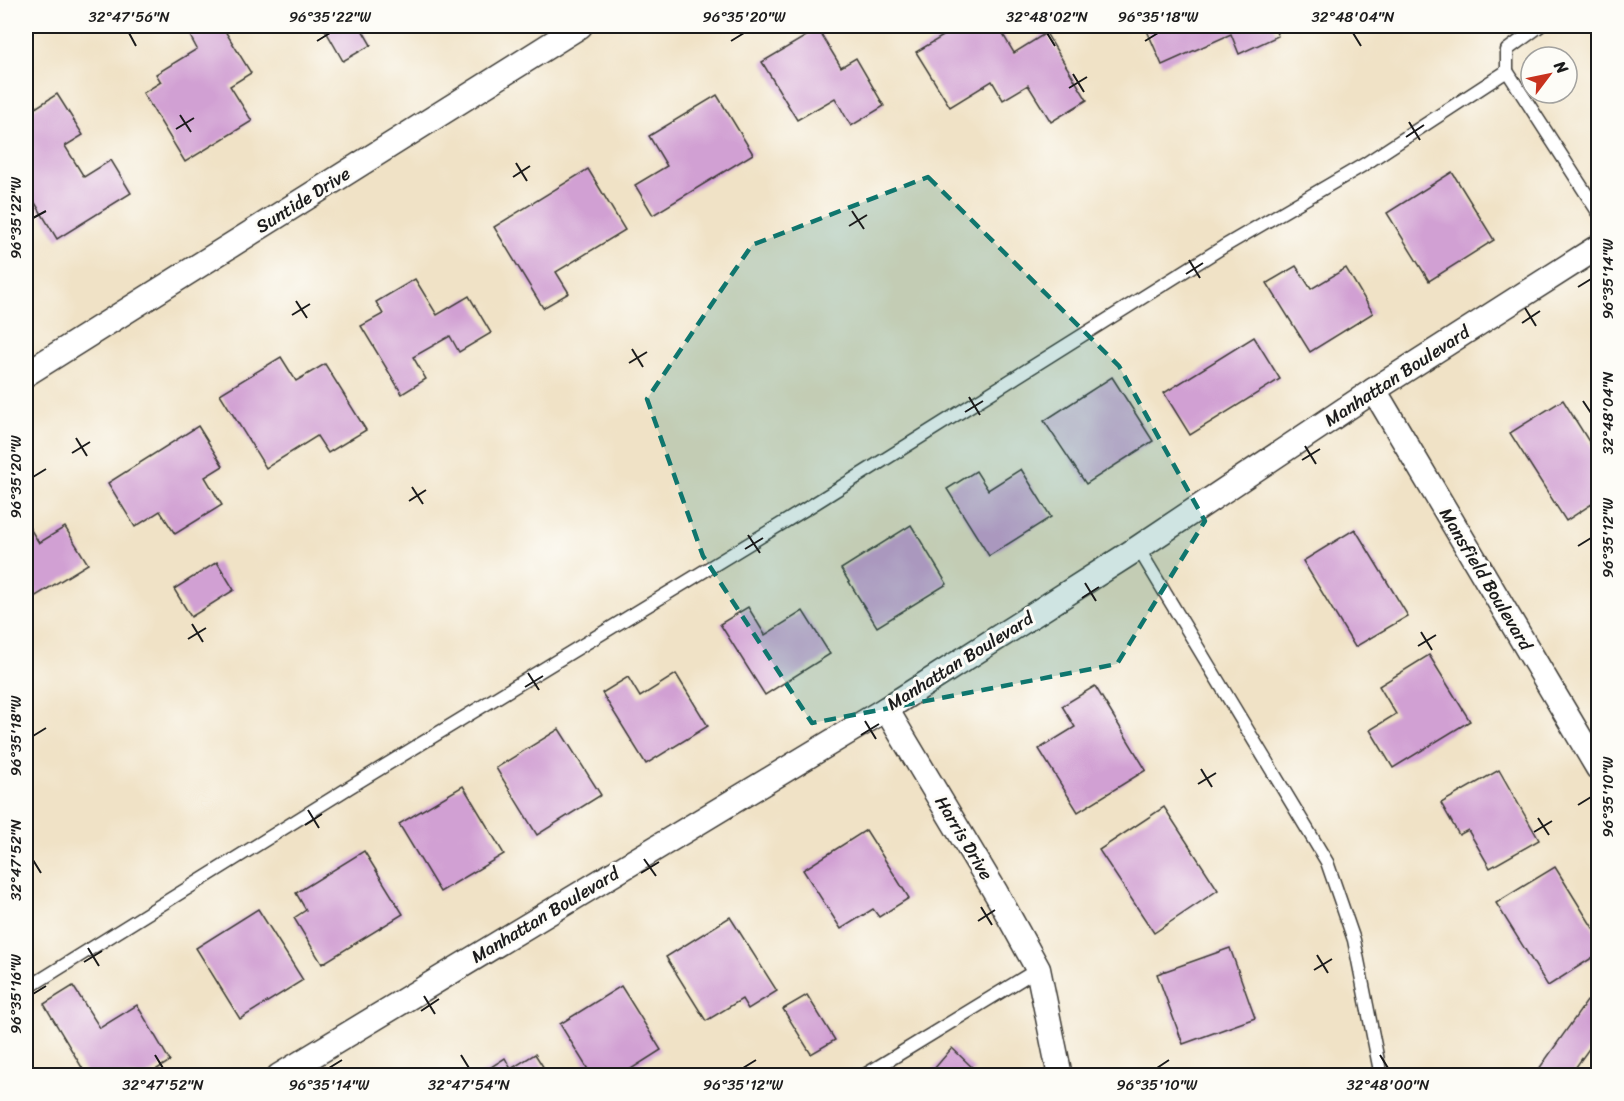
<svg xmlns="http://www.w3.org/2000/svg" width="1624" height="1101" font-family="Sriracha,sans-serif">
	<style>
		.building { fill: #d1a0d3 }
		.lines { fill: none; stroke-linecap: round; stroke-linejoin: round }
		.lane-casing { stroke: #3c3a36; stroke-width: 15 }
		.street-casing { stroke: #3c3a36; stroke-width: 27 }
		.lane { stroke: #fff; stroke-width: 12 }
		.street { stroke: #fff; stroke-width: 24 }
		.marked { fill: #0f766e; fill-opacity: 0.2; stroke: #0f766e; stroke-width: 4.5; stroke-dasharray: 12 8; stroke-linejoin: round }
		.ticks { fill: none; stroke: #1c1c1c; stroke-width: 2 }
		.labels { text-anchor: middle; stroke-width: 6; stroke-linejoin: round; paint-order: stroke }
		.street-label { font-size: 18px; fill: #1c1c1c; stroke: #fdfcf7 }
		.neatline { fill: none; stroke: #1c1c1c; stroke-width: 2 }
		.ticks-label { font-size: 15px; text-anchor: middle; fill: #1c1c1c }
	</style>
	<rect width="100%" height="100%" fill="#fdfcf7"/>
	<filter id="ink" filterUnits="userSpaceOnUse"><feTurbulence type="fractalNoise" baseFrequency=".0167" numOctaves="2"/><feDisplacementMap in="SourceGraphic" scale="12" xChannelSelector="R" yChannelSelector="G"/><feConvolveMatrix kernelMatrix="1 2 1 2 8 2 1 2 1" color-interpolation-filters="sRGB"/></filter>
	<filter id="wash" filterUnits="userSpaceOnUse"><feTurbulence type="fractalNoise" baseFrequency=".008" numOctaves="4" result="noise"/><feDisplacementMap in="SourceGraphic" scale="24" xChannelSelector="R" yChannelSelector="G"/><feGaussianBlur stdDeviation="1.35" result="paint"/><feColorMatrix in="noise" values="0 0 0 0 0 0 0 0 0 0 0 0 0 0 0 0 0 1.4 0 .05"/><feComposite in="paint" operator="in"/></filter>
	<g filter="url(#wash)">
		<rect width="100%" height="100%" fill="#f0e2c6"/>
		<g id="blocks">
			<g class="building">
				<path d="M199,26H222L251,73L230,86L252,121L185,162L143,93L161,82L156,74L197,49L188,32Z"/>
				<path d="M323,26H360L371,45L343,61Z"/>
				<path d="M960,26H998L1014,53L1046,33L1087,100L1051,122L1028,85L1003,100L992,81L950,107L916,52Z"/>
				<path d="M1145,26H1273L1278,36L1239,54L1231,34L1162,65Z"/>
				<path d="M818,29L841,67L856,58L884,106L851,126L835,98L797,120L762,62Z"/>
				<path d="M57,94L83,135L65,146L84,177L111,160L131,193L57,239L26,188V114Z"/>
				<path d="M717,95L753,154L653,215L635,185L667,166L649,136Z"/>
				<path d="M588,169L625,230L556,272L569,293L543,308L494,227Z"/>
				<path d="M1452,172L1494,240L1429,281L1387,213Z"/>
				<path d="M1296,266L1311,289L1346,268L1373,313L1310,352L1267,283Z"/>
				<path d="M415,279L437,315L469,296L491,333L459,352L450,336L413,357L426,379L402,394L361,326L383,314L376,302Z"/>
				<path d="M1254,337L1280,379L1190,435L1164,393Z"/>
				<path d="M281,357L296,381L325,364L366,430L328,453L317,436L266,468L220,394Z"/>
				<path d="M1112,377L1153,441L1086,484L1044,421Z"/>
				<path d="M1563,400L1598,456V500L1566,521L1510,433Z"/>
				<path d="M198,426L223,466L205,477L222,505L175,534L160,511L135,527L108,483Z"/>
				<path d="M1021,469L1051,517L989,556L947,489L976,471L988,490Z"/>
				<path d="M26,522L39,543L65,527L88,564L26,602Z"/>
				<path d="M911,525L947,584L877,627L841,569Z"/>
				<path d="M1355,529L1408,616L1355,647L1303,561Z"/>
				<path d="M217,562L234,590L191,617L174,589Z"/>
				<path d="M748,607L765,635L803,611L830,654L765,695L720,624Z"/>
				<path d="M1429,655L1470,721L1393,768L1370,730L1396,714L1379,686Z"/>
				<path d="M676,674L708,726L646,764L602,693L628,677L640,697Z"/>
				<path d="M1095,686L1146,770L1078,812L1039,749L1075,727L1062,706Z"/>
				<path d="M559,729L601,795L537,835L496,768Z"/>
				<path d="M1499,770L1539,840L1490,868L1468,830L1459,835L1441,803Z"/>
				<path d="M463,786L504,854L440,892L399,824Z"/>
				<path d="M1164,807L1218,890L1154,933L1099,850Z"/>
				<path d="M866,830L909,898L879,917L873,909L841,929L803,870Z"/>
				<path d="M364,851L403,914L322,964L294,918L306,910L296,893Z"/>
				<path d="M1555,867L1598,936V954L1548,986L1496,903Z"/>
				<path d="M258,909L303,980L240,1019L196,948Z"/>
				<path d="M730,917L777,991L748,1009L742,999L706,1021L666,957Z"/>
				<path d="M1230,948L1255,1018L1183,1044L1157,974Z"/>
				<path d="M73,986L100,1028L137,1005L170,1061L146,1076H87L44,1004Z"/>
				<path d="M621,986L661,1050L620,1076H592L560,1024Z"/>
				<path d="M807,995L835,1040L811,1054L783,1009Z"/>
				<path d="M1587,1001L1595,1007L1598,1002V1036L1573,1071L1579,1076H1534Z"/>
				<path d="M952,1048L975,1070L970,1076H928Z"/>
				<path d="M535,1054L549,1076H477L505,1058L511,1069Z"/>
			</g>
		</g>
	</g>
	<g filter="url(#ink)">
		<use href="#blocks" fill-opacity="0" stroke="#3c3a36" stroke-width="1.5"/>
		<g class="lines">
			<defs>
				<g id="lane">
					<path d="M1507,71L1598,212"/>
					<path d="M1138,548L1327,862L1354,940L1381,1076"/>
					<path d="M26,989L350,787L809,507L1223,247L1365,164L1507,71V50L1540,26"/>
					<path d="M863,1076L1038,969"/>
				</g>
				<g id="street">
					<path d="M26,374L580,26"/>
					<path d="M1374,390L1598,768"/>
					<path d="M886,709L996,893L1038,969L1060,1076"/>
					<path d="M279,1076L886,709L1138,548L1374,390L1598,247"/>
				</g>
			</defs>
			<use href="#lane" class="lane-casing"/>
			<use href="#street" class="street-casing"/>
			<use href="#lane" class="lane"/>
			<use href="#street" class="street"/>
		</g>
	</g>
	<path class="marked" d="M928,177L1119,366L1205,521L1117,664L812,723L703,556L647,399L752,245Z"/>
	<path class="ticks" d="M129,33L136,46M1047,33L1055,46M1353,33L1361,46M317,41L330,33M731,41L744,33M1145,41L1158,33M1073,74L1084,92M1069,88L1087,77M180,115L191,132M1409,122L1420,140M176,129L194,118M1406,137L1424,125M516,163L527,181M513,177L530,166M852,211L864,229M33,218L46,211M849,226L867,215M1189,260L1200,278M1186,274L1203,263M1578,287L1591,279M296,301L307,318M1525,308L1536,326M292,315L310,304M1522,323L1540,311M632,349L643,367M629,363L647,352M969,397L980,415M1583,401L1591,413M965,412L983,401M76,438L87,456M1305,446L1316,464M72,453L90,442M1302,460L1320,449M33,477L46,469M412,487L423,504M409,501L426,490M748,535L760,553M1578,546L1591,538M745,549L763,538M1085,583L1096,601M1082,598L1099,587M192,624L203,642M1421,632L1432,650M188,639L206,628M1418,646L1436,635M528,673L539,690M525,687L543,676M865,721L876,739M861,735L879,724M33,736L46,728M1201,769L1212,787M1198,784L1216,773M1578,805L1591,797M308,810L319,828M1538,818L1549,835M305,825L322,814M1534,832L1552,821M644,859L656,876M33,860L41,873M641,873L659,862M981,907L992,925M978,921L995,910M88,948L99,966M1317,955L1328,973M84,962L102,951M1314,970L1332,959M33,994L46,986M424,996L435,1014M421,1011L439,999M155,1055L163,1068M461,1055L469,1068M1380,1055L1388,1068M329,1068L342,1060M743,1068L756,1060M1157,1068L1169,1060"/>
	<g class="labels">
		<g class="street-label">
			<text transform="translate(303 200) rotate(-32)" y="6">Suntide Drive</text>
			<text transform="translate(1397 376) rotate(-33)" y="6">Manhattan Boulevard</text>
			<text transform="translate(1486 579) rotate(59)" y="6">Mansfield Boulevard</text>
			<text transform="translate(960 661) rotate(-32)" y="6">Manhattan Boulevard</text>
			<text transform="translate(964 838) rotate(59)" y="6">Harris Drive</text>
			<text transform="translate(545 915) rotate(-31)" y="6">Manhattan Boulevard</text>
		</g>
	</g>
	<rect width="1624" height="1101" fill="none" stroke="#fdfcf7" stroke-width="66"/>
	<g transform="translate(1549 75) rotate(58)"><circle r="28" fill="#fdfcf7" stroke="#a3a29f" stroke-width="1.5"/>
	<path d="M0-4.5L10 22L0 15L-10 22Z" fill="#c8321e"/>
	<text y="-9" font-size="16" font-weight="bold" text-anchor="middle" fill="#1c1c1c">N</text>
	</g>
	<rect x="33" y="33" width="1558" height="1035" class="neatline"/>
	<g class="ticks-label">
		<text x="129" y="22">32°47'56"N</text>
		<text x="330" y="22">96°35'22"W</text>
		<text x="744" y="22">96°35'20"W</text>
		<text x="1047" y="22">32°48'02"N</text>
		<text x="1158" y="22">96°35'18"W</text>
		<text x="1353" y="22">32°48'04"N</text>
		<text transform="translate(16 218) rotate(-90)" y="5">96°35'22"W</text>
		<text transform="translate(1608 279) rotate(-90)" y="5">96°35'14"W</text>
		<text transform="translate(1608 413) rotate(-90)" y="5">32°48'04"N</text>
		<text transform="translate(16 477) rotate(-90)" y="5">96°35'20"W</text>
		<text transform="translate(1608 538) rotate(-90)" y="5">96°35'12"W</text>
		<text transform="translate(16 736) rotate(-90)" y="5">96°35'18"W</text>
		<text transform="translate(1608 797) rotate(-90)" y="5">96°35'10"W</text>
		<text transform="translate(16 860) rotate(-90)" y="5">32°47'52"N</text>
		<text transform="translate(16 994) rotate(-90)" y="5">96°35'16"W</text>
		<text x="163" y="1090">32°47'52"N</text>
		<text x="329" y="1090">96°35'14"W</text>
		<text x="469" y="1090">32°47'54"N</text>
		<text x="743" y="1090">96°35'12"W</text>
		<text x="1157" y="1090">96°35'10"W</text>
		<text x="1388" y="1090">32°48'00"N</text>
	</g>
</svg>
